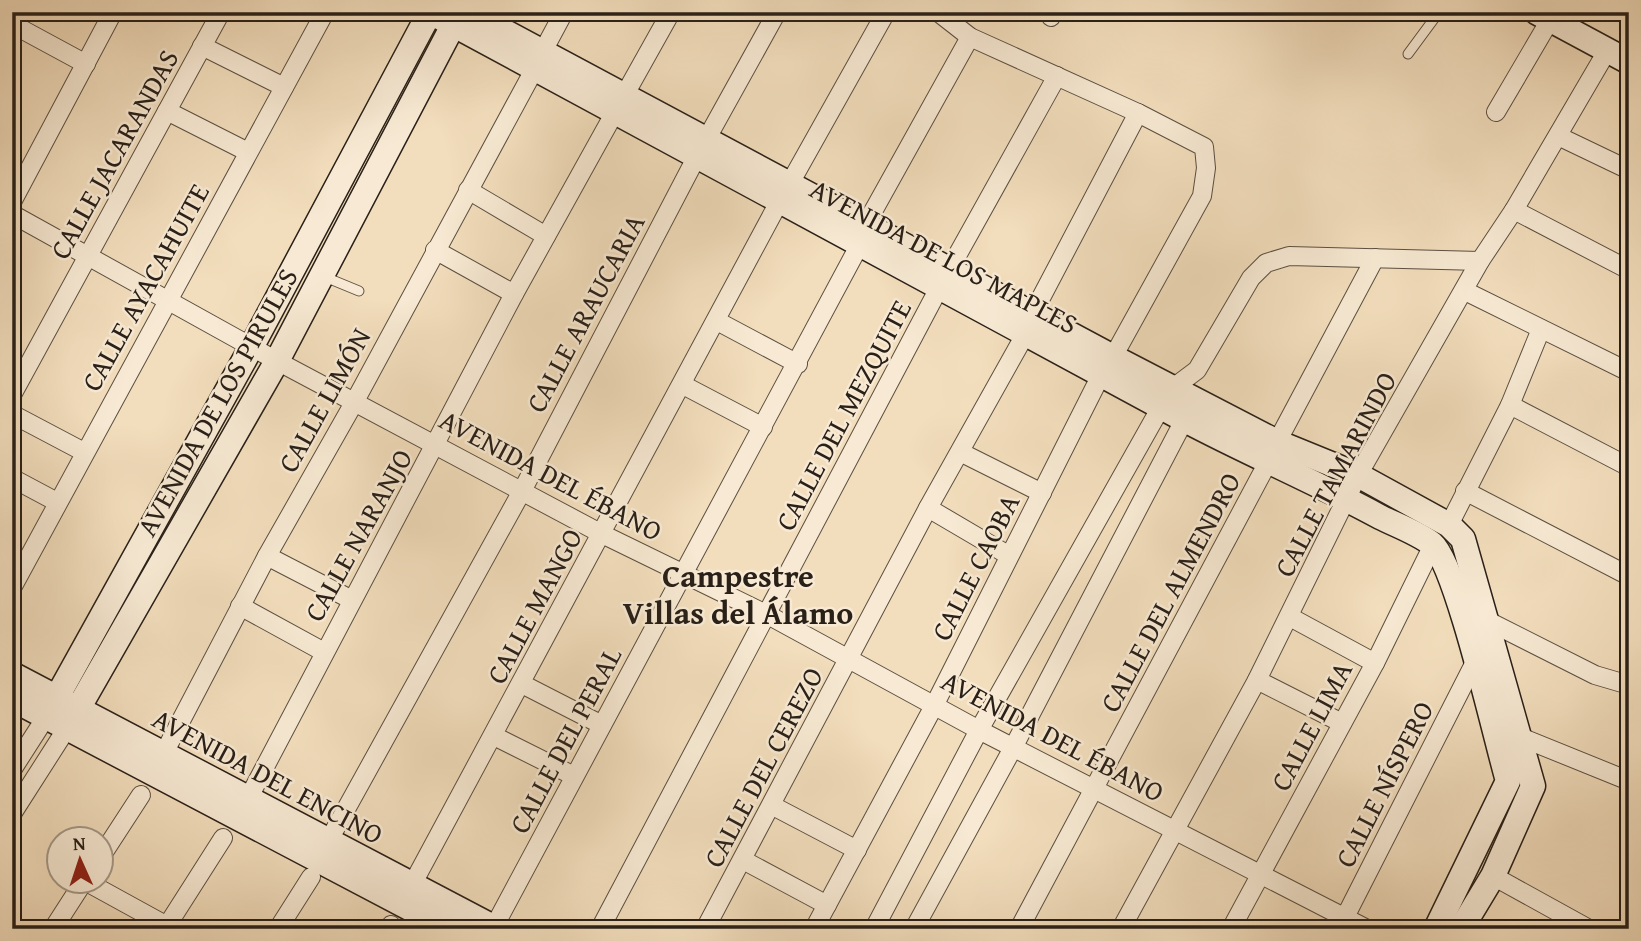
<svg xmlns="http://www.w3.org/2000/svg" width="1641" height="941" font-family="'Gentium Book Plus',serif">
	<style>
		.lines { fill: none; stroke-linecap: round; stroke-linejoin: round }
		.lane-casing { stroke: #5b4f41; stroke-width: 11 }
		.street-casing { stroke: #5b4f41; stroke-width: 20 }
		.secondary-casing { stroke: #292018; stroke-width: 27 }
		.lane { stroke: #f7e9d3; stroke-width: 9 }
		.street { stroke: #f7e9d3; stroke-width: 18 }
		.secondary { stroke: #f7e9d3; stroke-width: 24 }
		.labels { text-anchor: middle; stroke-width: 5; stroke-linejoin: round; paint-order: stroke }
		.street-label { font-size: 28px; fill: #292018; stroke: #f7e9d3 }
		.quarter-label { font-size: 32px; font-weight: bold; fill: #292018; stroke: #f7e9d3 }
	</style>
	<rect width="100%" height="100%" fill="#f2ddbc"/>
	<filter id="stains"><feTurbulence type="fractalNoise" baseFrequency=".00286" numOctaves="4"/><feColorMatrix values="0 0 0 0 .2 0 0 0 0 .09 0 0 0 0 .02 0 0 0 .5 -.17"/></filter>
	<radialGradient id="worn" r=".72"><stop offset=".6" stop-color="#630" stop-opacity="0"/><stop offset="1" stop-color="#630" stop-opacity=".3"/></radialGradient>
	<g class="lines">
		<defs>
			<g id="lane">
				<path d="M1408,54L1439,12"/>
				<path d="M325,277L359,291"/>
			</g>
			<g id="street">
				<path d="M938,12L970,37L1138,113L1204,147L1206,168L1202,196L1113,357"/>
				<path d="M1051,17L1053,12"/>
				<path d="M12,24L86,64"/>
				<path d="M202,46L284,87"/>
				<path d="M542,53L564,12"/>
				<path d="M624,96L671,12"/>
				<path d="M167,111L248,152"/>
				<path d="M1496,112L1550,20"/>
				<path d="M1558,136L1629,170"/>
				<path d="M789,185L886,12"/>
				<path d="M468,190L546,236"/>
				<path d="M12,202L113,12"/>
				<path d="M1514,210L1629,270"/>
				<path d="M12,214L277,361L602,534L768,615L979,730L1367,929"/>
				<path d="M866,224L970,37"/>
				<path d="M435,250L514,294"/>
				<path d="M1465,291L1629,372"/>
				<path d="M1033,313L1138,113"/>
				<path d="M717,321L798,364"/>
				<path d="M683,385L763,427"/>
				<path d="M12,395L221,12"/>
				<path d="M1510,405L1629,467"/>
				<path d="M12,414L84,452"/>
				<path d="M1277,442L1375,258"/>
				<path d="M960,452L1042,493"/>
				<path d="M12,478L57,502"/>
				<path d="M1465,491L1629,576"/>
				<path d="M928,508L1008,555"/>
				<path d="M1449,525L1510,405L1541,329"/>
				<path d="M267,556L352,600"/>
				<path d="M12,588L325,12"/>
				<path d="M240,606L324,652"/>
				<path d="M1290,617L1375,663"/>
				<path d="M1480,621L1484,619L1595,675L1629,685"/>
				<path d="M1257,680L1342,723"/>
				<path d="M522,684L602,725"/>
				<path d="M494,736L574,776"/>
				<path d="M1518,736L1629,781"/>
				<path d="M163,755L267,556L355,401L534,70"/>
				<path d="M12,770L46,717"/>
				<path d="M248,799L514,294L615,112"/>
				<path d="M773,806L857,850"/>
				<path d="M12,814L67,728"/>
				<path d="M324,849L522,491L696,158L777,12"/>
				<path d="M102,855L141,795"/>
				<path d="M743,860L827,905"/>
				<path d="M1493,876L1589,929"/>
				<path d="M85,881L167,926"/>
				<path d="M412,885L779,202"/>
				<path d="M494,927L860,244"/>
				<path d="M53,929L84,881"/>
				<path d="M165,929L223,838"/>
				<path d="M278,929L311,877"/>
				<path d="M388,929L391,925"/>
				<path d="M600,929L939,288L1057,76"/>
				<path d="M705,929L928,508L1026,333"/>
				<path d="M814,929L935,704L1101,375"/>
				<path d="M874,929L979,730L1161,407L1173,388L1197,370L1251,278L1266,263L1289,256L1480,261"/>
				<path d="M914,929L1014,746L1190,409"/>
				<path d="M1019,929L1267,464"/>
				<path d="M1121,929L1257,680L1358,475L1480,261L1514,210L1607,51"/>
				<path d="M1231,929L1375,663L1433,545"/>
				<path d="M1339,929L1475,662"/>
			</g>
			<g id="secondary">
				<path d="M430,12L1185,420C1249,454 1316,482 1380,517C1396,525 1418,533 1432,544C1457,565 1496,740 1508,781L1436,929"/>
				<path d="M468,12L1113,357L1277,442L1358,475L1449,525L1463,539L1533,786L1493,876L1461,929"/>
				<path d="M1536,12L1629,62"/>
				<path d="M12,674L497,929"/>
				<path d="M12,699L449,929"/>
				<path d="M46,717L252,346L430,12"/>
				<path d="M67,728L277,361L460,12"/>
			</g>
		</defs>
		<use href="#lane" class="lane-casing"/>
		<use href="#street" class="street-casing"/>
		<use href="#secondary" class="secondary-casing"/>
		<use href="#lane" class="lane"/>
		<use href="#street" class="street"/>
		<use href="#secondary" class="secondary"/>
	</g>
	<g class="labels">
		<g class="street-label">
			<text transform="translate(114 154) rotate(-61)" y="10">CALLE JACARANDAS</text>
			<text transform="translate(944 256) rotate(28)" y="10">AVENIDA DE LOS MAPLES</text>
			<text transform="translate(145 287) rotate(-61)" y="10">CALLE AYACAHUITE</text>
			<text transform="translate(585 313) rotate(-62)" y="10">CALLE ARAUCARIA</text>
			<text transform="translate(324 400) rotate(-61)" y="10">CALLE LIMÓN</text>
			<text transform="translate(217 402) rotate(-61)" y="10">AVENIDA DE LOS PIRULES</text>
			<text transform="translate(843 415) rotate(-62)" y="10">CALLE DEL MEZQUITE</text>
			<text transform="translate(1335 474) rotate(-62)" y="10">CALLE TAMARINDO</text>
			<text transform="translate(551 475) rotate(28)" y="10">AVENIDA DEL ÉBANO</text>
			<text transform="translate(358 535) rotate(-61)" y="10">CALLE NARANJO</text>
			<text transform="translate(975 567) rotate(-63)" y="10">CALLE CAOBA</text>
			<text transform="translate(1170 592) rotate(-62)" y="10">CALLE DEL ALMENDRO</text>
			<text transform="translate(534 606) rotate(-62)" y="10">CALLE MANGO</text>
			<text transform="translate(1311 726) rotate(-62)" y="10">CALLE LIMA</text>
			<text transform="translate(1053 736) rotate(28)" y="10">AVENIDA DEL ÉBANO</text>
			<text transform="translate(565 740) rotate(-62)" y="10">CALLE DEL PERAL</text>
			<text transform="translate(763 767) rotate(-62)" y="10">CALLE DEL CEREZO</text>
			<text transform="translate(268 776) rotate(28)" y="10">AVENIDA DEL ENCINO</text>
			<text transform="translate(1384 784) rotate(-63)" y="10">CALLE NÍSPERO</text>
		</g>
		<g class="quarter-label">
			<text x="738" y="587">Campestre<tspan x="738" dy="37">Villas del Álamo</tspan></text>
		</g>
	</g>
	<rect width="1641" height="941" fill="none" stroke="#f2ddbc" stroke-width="42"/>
	<rect x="14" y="14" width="1613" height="913" fill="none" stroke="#292018" stroke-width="3.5"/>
	<rect x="21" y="21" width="1599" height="899" fill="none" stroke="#292018" stroke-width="2"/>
	<g transform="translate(80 860) rotate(357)"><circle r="33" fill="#f7e9d3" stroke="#a59988" stroke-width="2"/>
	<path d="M0-5L12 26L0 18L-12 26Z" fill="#8f2418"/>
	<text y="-10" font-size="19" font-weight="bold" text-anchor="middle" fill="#292018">N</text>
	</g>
	<rect width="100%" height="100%" filter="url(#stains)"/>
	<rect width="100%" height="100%" fill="url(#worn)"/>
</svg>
